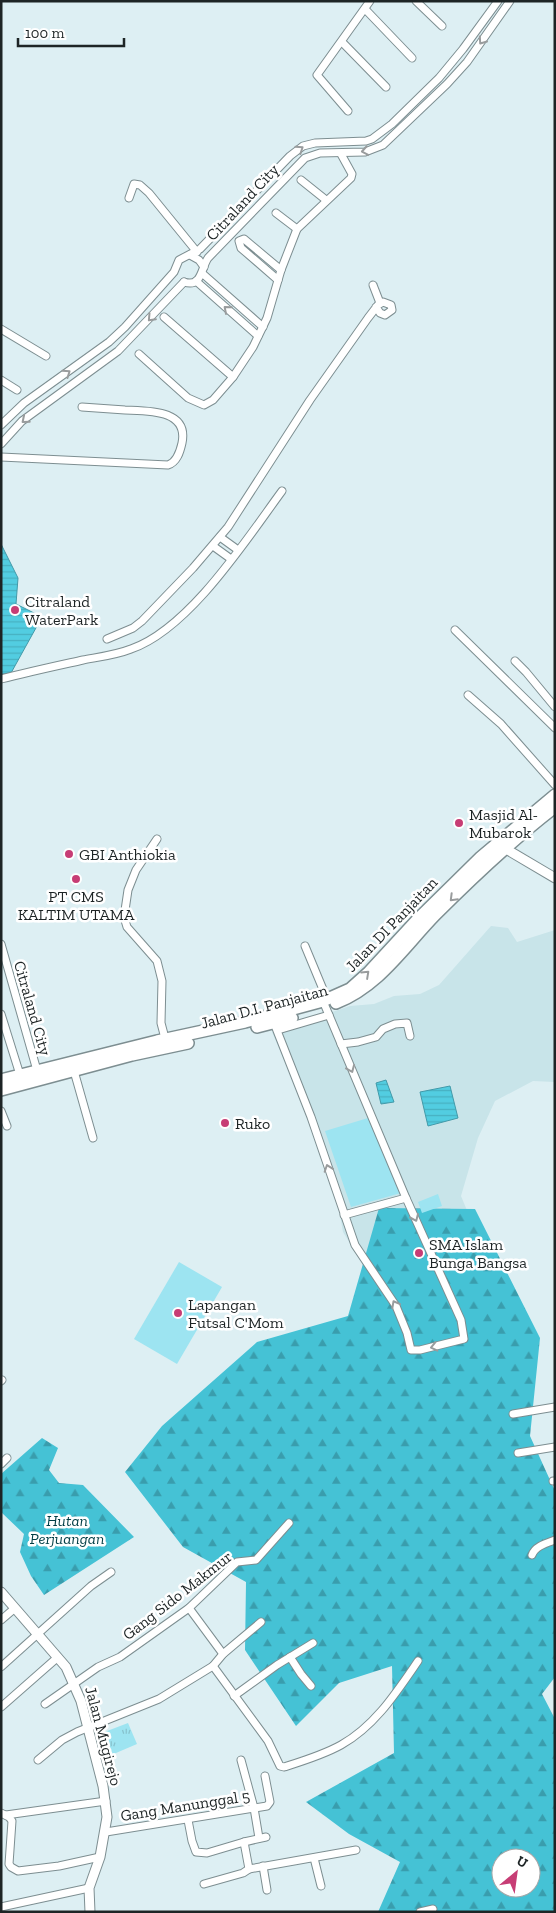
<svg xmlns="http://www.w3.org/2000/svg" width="556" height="1913" font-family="'Zilla Slab',serif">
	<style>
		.built { fill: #c8e4e9 }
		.grass { fill: url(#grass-tufts) }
		.forest { fill: url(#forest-firs); fill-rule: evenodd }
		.park { fill: #9de4f1 }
		.water { fill: url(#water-rules); stroke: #429aa9 }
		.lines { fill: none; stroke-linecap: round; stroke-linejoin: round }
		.minor-casing { stroke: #7d8e91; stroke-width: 9 }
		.tertiary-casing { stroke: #7d8e91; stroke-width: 11 }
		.trunk-casing { stroke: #7d8e91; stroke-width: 14 }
		.minor { stroke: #fff; stroke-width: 7 }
		.tertiary { stroke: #fff; stroke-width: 9 }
		.trunk { stroke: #fff; stroke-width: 11 }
		.oneway { stroke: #999c9d }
		.poi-dot { fill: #c73d75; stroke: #fff; stroke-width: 2 }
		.labels { text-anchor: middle; stroke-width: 5; stroke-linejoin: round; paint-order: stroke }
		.street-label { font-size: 16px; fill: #1d2425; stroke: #fff }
		.poi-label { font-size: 16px; fill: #1d2425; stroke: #fff; text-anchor: start }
		.park-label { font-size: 16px; font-style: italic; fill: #013d45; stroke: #fff }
	</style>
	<defs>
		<pattern id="grass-tufts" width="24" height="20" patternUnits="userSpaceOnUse" patternTransform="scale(1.25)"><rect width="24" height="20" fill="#9de4f1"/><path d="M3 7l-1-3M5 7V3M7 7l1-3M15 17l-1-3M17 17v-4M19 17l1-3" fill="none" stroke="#87c3ce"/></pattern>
		<pattern id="forest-firs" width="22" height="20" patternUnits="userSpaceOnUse" patternTransform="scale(1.25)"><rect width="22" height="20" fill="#45c2d5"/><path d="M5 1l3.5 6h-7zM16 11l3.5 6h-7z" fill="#399dad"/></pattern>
		<pattern id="water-rules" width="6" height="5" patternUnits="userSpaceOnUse" patternTransform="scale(1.25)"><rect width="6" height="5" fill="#52cde1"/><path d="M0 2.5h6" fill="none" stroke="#47b0c1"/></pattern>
	</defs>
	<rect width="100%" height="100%" fill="#ddeff3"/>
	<path class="built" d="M491,926L508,928L517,942L555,930V1082L533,1081L495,1101L478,1138L461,1196L476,1232L381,1294L343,1232L338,1204L302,1102L272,1032L350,1006L374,1004L394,996L420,994L439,985Z"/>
	<path class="grass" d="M128,1723L137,1744L102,1759L94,1736Z"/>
	<g class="forest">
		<path d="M379,1208L475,1209L540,1338L530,1436L555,1491V1677L542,1694L555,1719V1912H378L400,1862L349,1834L306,1802L394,1753L392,1666L339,1683L296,1726L245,1650L246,1582L183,1547L125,1472L162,1426L257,1342L348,1316ZM501,1858H531V1888H501Z"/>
		<path d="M42,1438L58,1448L49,1470L59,1483L83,1485L134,1537L44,1595L31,1576L20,1552L24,1534L1,1512V1474Z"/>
	</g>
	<g class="park">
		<path d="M368,1118L401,1193L351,1207L325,1131Z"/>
		<path d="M438,1194L442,1206L422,1213L418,1202Z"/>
		<path d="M179,1262L222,1287L177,1364L134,1339Z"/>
	</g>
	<g class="water">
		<path d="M1,544L18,578L16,604L42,617L11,673L1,674Z"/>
		<path d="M386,1080L394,1102L381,1104L376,1083Z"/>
		<path d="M450,1086L458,1118L428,1126L420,1092Z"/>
	</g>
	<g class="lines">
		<defs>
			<g id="minor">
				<path d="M416,1L442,26"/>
				<path d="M365,9L412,58"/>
				<path d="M342,42L386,87"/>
				<path d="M348,111L317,75L370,1"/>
				<path d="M301,180L326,200"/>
				<path d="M129,198L134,184L140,185L149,193L197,252"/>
				<path d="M276,213L297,229"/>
				<path d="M190,255L199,260L204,267"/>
				<path d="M203,274L263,327"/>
				<path d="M278,280L241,248L239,241L244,239L281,270"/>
				<path d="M196,281L258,336"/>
				<path d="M184,282C202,288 201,268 208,258L305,158L320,153L365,152L383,145L447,84L467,62L510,1"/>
				<path d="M373,285L380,303"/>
				<path d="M164,317L233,377"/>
				<path d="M1,329L46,356"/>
				<path d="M139,354L188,398L204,405L213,400L233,377L253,347L267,318L281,270L297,229L351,178L352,174L341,154"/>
				<path d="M1,380L17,390"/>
				<path d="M1,425L24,403L109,342L125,327L174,272L179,260L200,249L290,156L303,146L315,143L366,141L372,139L392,124L439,78L463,49L498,1"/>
				<path d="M1,444L22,421L118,351L184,282"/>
				<path d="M1,457L168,465C177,462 180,452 182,443C189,409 147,411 125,410C111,409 96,408 82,407"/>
				<path d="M220,537L238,550"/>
				<path d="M213,546L231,559"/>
				<path d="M455,630L555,728"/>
				<path d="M107,639L133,628L142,621L193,568L228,527L310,400L368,318L378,305L383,302L391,305L392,310L385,315L380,313L376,307"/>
				<path d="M515,661L526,672L555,707"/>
				<path d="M1,679C28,672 56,666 83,660C99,657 116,655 131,649C189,629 246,540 282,491"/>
				<path d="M468,695L501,724L555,785"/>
				<path d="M157,839L136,870L128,890L124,917L127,927L157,961L162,981L161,1023L166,1042"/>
				<path d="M1,944L38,1074"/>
				<path d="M305,946L327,999"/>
				<path d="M1,1014L21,1078"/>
				<path d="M274,1023L311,1117L355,1245L396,1306L407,1333L411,1350H420L464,1339L461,1320L406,1198L323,1001"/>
				<path d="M278,1030L329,1015"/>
				<path d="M341,1044L358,1042L376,1037L383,1029L395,1024L407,1023L410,1036"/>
				<path d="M74,1071L93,1138"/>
				<path d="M1,1111L7,1126"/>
				<path d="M344,1215L406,1198"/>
				<path d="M1,1381L2,1380"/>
				<path d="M513,1414L555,1407"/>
				<path d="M518,1453L555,1447"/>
				<path d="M1,1464L7,1458"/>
				<path d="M553,1481H555"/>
				<path d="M532,1555C535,1546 547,1543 555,1540"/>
				<path d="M189,1608L223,1654"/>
				<path d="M1,1620L15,1608"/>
				<path d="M290,1657L301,1674L311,1686"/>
				<path d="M213,1666L223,1654L261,1622"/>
				<path d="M1,1667L91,1586L111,1572"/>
				<path d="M234,1696L277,1665L313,1643"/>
				<path d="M45,1704L98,1667L120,1657L189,1608L237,1562L256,1560L289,1523"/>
				<path d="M1,1707L58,1657"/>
				<path d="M38,1760L62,1740L77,1732L159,1699L213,1666L268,1741L280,1766L284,1767C303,1761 323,1755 341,1745C375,1726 396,1693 418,1661"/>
				<path d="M241,1760L254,1808L259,1838"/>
				<path d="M1,1813L9,1817L12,1821L9,1864L11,1867L18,1871L59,1866L100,1857"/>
				<path d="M6,1815L106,1801"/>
				<path d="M188,1820L192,1841L196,1852L207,1853L244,1842L249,1869L356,1850"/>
				<path d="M106,1832L267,1806L270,1802L265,1776"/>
				<path d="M244,1842L266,1837"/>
				<path d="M314,1858L321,1886"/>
				<path d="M263,1866L267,1890"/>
				<path d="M204,1884L243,1873L249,1869"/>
				<path d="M1,1907L89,1888"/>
				<path d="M420,1912L433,1909"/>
			</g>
			<g id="tertiary">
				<path d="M501,846L555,878"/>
				<path d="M1,1592L66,1667L81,1701L103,1786L107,1817L100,1857L89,1888L90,1912"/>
			</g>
			<g id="trunk">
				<path d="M336,1003C379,986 403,948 435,915C473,877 512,840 555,807"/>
				<path d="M257,1027L292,1018"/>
				<path d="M1,1080L157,1041L245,1022L323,1001L350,989L369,972L417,920L481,857L555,795"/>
				<path d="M1,1090L132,1055L188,1043"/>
			</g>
		</defs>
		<use href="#minor" class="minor-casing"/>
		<use href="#tertiary" class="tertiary-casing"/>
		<use href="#trunk" class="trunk-casing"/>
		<use href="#minor" class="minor"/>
		<use href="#tertiary" class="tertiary"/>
		<use href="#trunk" class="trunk"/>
	</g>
	<defs><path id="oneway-chevron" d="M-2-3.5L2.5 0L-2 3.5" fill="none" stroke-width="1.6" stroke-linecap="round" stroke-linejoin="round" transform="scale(1.25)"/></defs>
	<g class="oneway">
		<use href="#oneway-chevron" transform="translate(482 41) rotate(125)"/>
		<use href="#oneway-chevron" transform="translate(300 149) rotate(-34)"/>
		<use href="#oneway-chevron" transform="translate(365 151) rotate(170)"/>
		<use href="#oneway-chevron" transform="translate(227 309) rotate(-139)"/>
		<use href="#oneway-chevron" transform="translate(151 318) rotate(133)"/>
		<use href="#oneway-chevron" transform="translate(67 373) rotate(-35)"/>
		<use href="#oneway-chevron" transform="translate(25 420) rotate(140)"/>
		<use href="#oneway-chevron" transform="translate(453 898) rotate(135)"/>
		<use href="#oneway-chevron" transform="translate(366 974) rotate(-43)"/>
		<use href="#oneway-chevron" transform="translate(351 1069) rotate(67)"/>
		<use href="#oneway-chevron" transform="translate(328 1168) rotate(-109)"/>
		<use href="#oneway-chevron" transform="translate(415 1218) rotate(66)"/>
		<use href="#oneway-chevron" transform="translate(395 1304) rotate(-118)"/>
		<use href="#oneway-chevron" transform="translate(434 1347) rotate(167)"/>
	</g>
	<g class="poi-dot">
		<circle cx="15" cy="610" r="5"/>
		<circle cx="459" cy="823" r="5"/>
		<circle cx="69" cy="854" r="5"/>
		<circle cx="76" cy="879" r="5"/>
		<circle cx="225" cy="1123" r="5"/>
		<circle cx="419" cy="1253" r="5"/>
		<circle cx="178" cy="1313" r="5"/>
	</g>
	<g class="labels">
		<g class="street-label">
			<text transform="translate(242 202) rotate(-47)" y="6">Citraland City</text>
			<text transform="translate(391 924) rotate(-46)" y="6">Jalan DI Panjaitan</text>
			<text transform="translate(264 1006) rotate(-15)" y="6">Jalan D.I. Panjaitan</text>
			<text transform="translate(33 1008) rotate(74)" y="6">Citraland City</text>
			<text transform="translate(177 1595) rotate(-38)" y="6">Gang Sido Makmur</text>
			<text transform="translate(104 1736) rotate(75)" y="6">Jalan Mugirejo</text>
			<text transform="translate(185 1805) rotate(-9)" y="6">Gang Manunggal 5</text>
		</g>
		<g class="poi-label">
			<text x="25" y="607">Citraland<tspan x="25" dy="18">WaterPark</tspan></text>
			<text x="469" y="820">Masjid Al-<tspan x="469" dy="18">Mubarok</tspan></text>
			<text x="79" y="860">GBI Anthiokia</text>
			<text x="76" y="902" text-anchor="middle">PT CMS<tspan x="76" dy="18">KALTIM UTAMA</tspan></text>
			<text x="235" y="1129">Ruko</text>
			<text x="429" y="1250">SMA Islam<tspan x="429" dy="18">Bunga Bangsa</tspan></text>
			<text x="188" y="1310">Lapangan<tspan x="188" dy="18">Futsal C'Mom</tspan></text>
		</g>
		<g class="park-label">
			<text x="67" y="1526">Hutan<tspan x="67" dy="18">Perjuangan</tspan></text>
		</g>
	</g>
	<rect width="556" height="1913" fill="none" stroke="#1d2425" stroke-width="5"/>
	<g transform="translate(516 1873) rotate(29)"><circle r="24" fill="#ffffff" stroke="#a5a7a8"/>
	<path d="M0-4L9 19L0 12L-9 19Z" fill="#c73d75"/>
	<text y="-8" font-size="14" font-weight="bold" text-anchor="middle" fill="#1d2425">U</text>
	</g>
	<path d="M18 38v8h106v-8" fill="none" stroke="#1d2425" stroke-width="2.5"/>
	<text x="25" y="38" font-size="15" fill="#1d2425" stroke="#ffffff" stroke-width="4" paint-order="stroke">100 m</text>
</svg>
